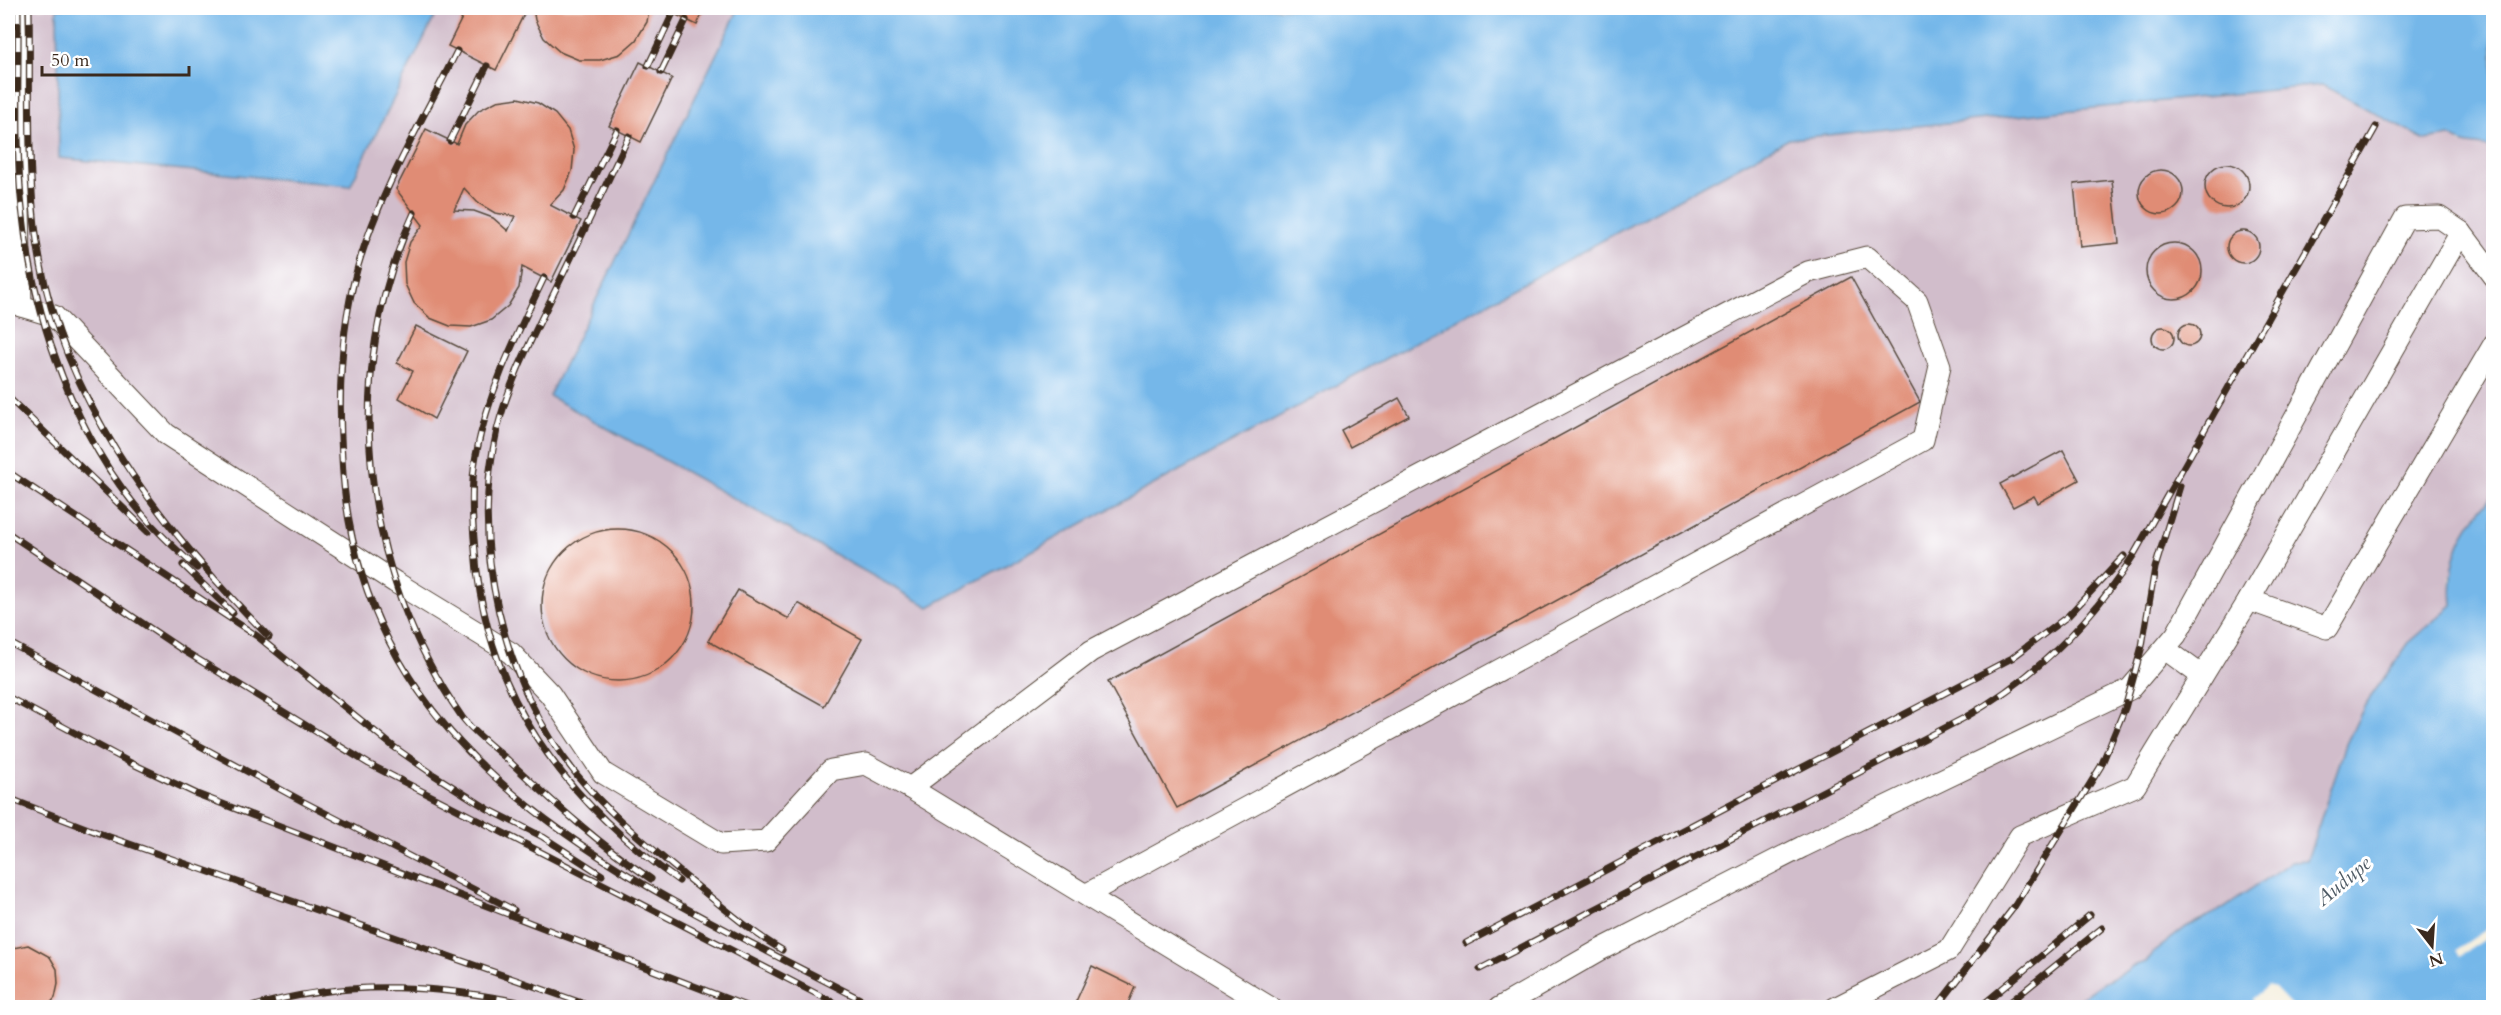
<svg xmlns="http://www.w3.org/2000/svg" width="2501" height="1015" font-family="Cardo,serif">
	<style>
		.industrial { fill: #d1bdcb }
		.water { fill: #74b7e9; stroke: #587084; stroke-width: 1.5 }
		.pier { fill: #f5efde }
		.building { fill: #e08c74; fill-rule: evenodd }
		.lines { fill: none; stroke-linecap: round; stroke-linejoin: round }
		.minor-casing { stroke: #57483b; stroke-width: 23 }
		.minor { stroke: #fff; stroke-width: 21 }
		.rail-casing { stroke: #3b2a1e; stroke-width: 7 }
		.rail { stroke: #fff; stroke-width: 4.5; stroke-dasharray: 14; stroke-linecap: butt }
		.labels { text-anchor: middle; stroke-width: 6; stroke-linejoin: round; paint-order: stroke }
		.water-label { font-size: 21px; font-style: italic; fill: #4f5b65; stroke: #fff }
	</style>
	<rect width="100%" height="100%" fill="#fff"/>
	<filter id="ink" filterUnits="userSpaceOnUse"><feTurbulence type="fractalNoise" baseFrequency=".0167" numOctaves="2"/><feDisplacementMap in="SourceGraphic" scale="12" xChannelSelector="R" yChannelSelector="G"/><feConvolveMatrix kernelMatrix="1 2 1 2 8 2 1 2 1" color-interpolation-filters="sRGB"/></filter>
	<filter id="wash" filterUnits="userSpaceOnUse"><feTurbulence type="fractalNoise" baseFrequency=".008" numOctaves="4" result="noise"/><feDisplacementMap in="SourceGraphic" scale="24" xChannelSelector="R" yChannelSelector="G"/><feGaussianBlur stdDeviation="1.35" result="paint"/><feColorMatrix in="noise" values="0 0 0 0 0 0 0 0 0 0 0 0 0 0 0 0 0 1.4 0 .05"/><feComposite in="paint" operator="in"/></filter>
	<g filter="url(#wash)">
		<rect width="100%" height="100%" fill="#f5efde"/>
		<path class="industrial" d="M8,8H57L59,158L349,186L439,8H739L549,396L1225,446L1789,139L2322,85L2425,140L2450,136L2461,144H2482L2493,148V495L2474,517L2450,577L2452,605L2410,641L2365,705L2346,744L2306,861H2292L2220,910L2186,927L2154,952L2146,962L2132,966L2126,972L2103,983L2067,1007H8Z"/>
		<g class="water">
			<path d="M57,8H439L350,186L59,158Z"/>
			<path d="M739,8H2493V148C2478,143 2464,147 2450,136L2425,140L2322,85L1789,139L929,607L549,396Z"/>
			<path d="M2493,495V1007L2067,1008L2103,983L2126,972L2132,966L2146,962L2154,952L2186,927L2220,910L2292,861L2307,860L2346,744L2365,705L2410,641L2452,605C2448,556 2461,531 2493,495Z"/>
		</g>
		<g class="pier">
			<path d="M2493,925V934L2460,956L2456,950Z"/>
			<path d="M2268,986L2275,988L2293,1007H2254L2252,999Z"/>
		</g>
		<g id="blocks">
			<g class="building">
				<path d="M467,8H527L496,70L448,46Z"/>
				<path d="M533,8H649L647,22L636,40L620,54L600,60H579L560,52L544,38L535,20Z"/>
				<path d="M662,8H705L697,25Z"/>
				<path d="M640,62L672,78L641,142L609,126Z"/>
				<path d="M518,98L538,103L555,114L568,130L574,150L572,171L564,190L550,205L581,221L551,282L522,267L519,288L508,306L491,320L471,327L450,326L430,318L414,303L405,284L404,262L410,242L423,225L396,189L426,129L457,144L465,125L479,110L497,101ZM464,188L478,203L495,213L515,216L508,231L493,218L474,211L454,210Z"/>
				<circle cx="2227" cy="186" r="22"/>
				<circle cx="2161" cy="192" r="22"/>
				<path d="M2112,180L2119,243L2080,247L2074,184Z"/>
				<circle cx="2243" cy="247" r="16"/>
				<circle cx="2174" cy="271" r="28"/>
				<path d="M1851,277L1920,402L1177,808L1108,682Z"/>
				<circle cx="2189" cy="335" r="11"/>
				<path d="M416,326L467,351L434,419L399,398L413,371L397,363Z"/>
				<circle cx="2163" cy="338" r="11"/>
				<path d="M1399,398L1409,416L1350,447L1341,430Z"/>
				<path d="M2063,450L2079,480L2038,503L2034,496L2013,507L2000,484Z"/>
				<circle cx="618" cy="605" r="76"/>
				<path d="M738,590L789,619L798,603L862,639L824,706L708,641Z"/>
				<path d="M28,945L50,957L57,969L58,984L55,998L46,1008H8V949Z"/>
				<path d="M1092,966L1135,987L1126,1008H1073Z"/>
			</g>
		</g>
	</g>
	<g filter="url(#ink)">
		<use href="#blocks" fill-opacity="0" stroke="#57483b" stroke-width="1.5"/>
		<g class="lines">
			<defs>
				<g id="minor">
					<path d="M15,8L21,306"/>
					<path d="M8,297L21,306L54,316L166,434L395,582L511,653L550,694L603,773L721,844L766,841L831,770L866,764L910,788L1271,1008"/>
					<path d="M2249,600L2327,628L2494,344"/>
					<path d="M2165,649L2202,676"/>
					<path d="M910,788L1091,651L1808,272L1867,257L1917,301L1940,366L1923,440L1087,894"/>
					<path d="M1499,1008L1600,950L1802,847L2130,689L2176,635L2405,218L2439,217L2461,232L2494,276"/>
					<path d="M1835,1008L1949,950L2020,836L2135,786L2249,600L2461,232"/>
				</g>
			</defs>
			<use href="#minor" class="minor-casing"/>
			<use href="#minor" class="minor"/>
			<defs>
				<g id="rail">
					<path d="M18,8C19,74 15,142 22,208C33,318 75,441 151,524C165,539 181,554 197,568"/>
					<path d="M29,8C31,99 24,195 45,284C78,423 171,537 269,637"/>
					<path d="M457,51C422,121 380,191 358,266C340,328 338,394 342,458C357,772 638,882 877,1008"/>
					<path d="M648,66L673,13"/>
					<path d="M661,72L686,20"/>
					<path d="M629,136C603,191 577,246 550,301C530,342 508,385 497,430C470,546 502,683 577,775C609,814 648,845 686,877C717,902 748,930 782,950"/>
					<path d="M450,141L487,66"/>
					<path d="M414,213C339,374 360,571 462,717C474,733 493,747 508,760C554,803 599,844 651,879"/>
					<path d="M574,217L617,130"/>
					<path d="M544,278C516,336 488,392 476,455C470,486 472,519 475,550C485,694 563,799 679,881"/>
					<path d="M8,397L148,532"/>
					<path d="M8,472L257,636L394,747L434,775L488,809L543,837L602,875"/>
					<path d="M8,533L181,649L369,764L844,1008"/>
					<path d="M183,565L233,613"/>
					<path d="M8,642L302,801L514,910"/>
					<path d="M8,697L131,763L197,794L751,1008"/>
					<path d="M8,798L104,835L596,1008"/>
					<path d="M1466,943L2012,658L2068,616L2124,556"/>
					<path d="M1480,969L1964,718C2034,678 2090,624 2133,556L2376,127"/>
					<path d="M248,1008C347,977 447,985 547,1008"/>
					<path d="M383,1008L426,1005L483,1008"/>
					<path d="M1936,1008L2014,907L2101,766L2125,708L2142,646L2155,568L2180,486"/>
					<path d="M1979,1008L2090,915"/>
					<path d="M2003,1008L2102,928"/>
				</g>
			</defs>
			<use href="#rail" class="rail-casing"/>
			<use href="#rail" class="rail"/>
		</g>
	</g>
	<g class="labels">
		<g class="water-label">
			<text transform="translate(2343 881) rotate(-40)" y="7">Audupe</text>
		</g>
	</g>
	<rect width="2501" height="1015" fill="none" stroke="#fff" stroke-width="30"/>
	<g transform="translate(2432 946) rotate(163)" stroke="#ffffff" stroke-width="4.5" paint-order="stroke">
	<path d="M0-4.5L10 22L0 15L-10 22Z" fill="#3b2a1e"/>
	<text y="-9" font-size="16" font-weight="bold" text-anchor="middle" fill="#3b2a1e">N</text>
	</g>
	<path d="M42 66v9h147v-9" fill="none" stroke="#3b2a1e" stroke-width="3"/>
	<text x="51" y="66" font-size="18" fill="#3b2a1e" stroke="#ffffff" stroke-width="4.5" paint-order="stroke">50 m</text>
</svg>
